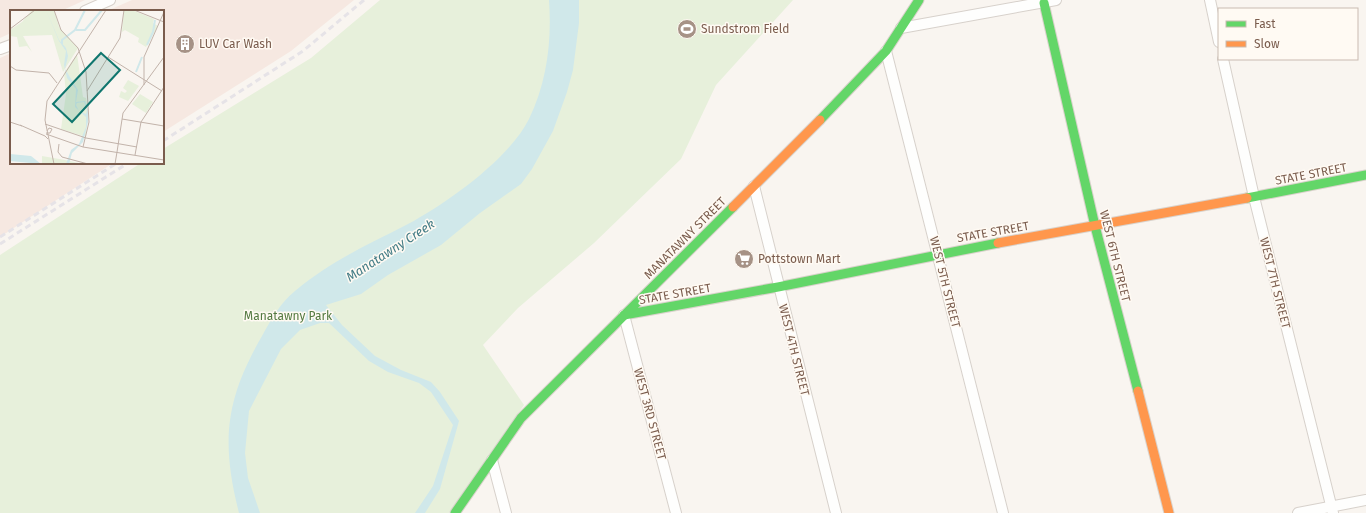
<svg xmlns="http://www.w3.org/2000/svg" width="1366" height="513" font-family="'Fira Sans',sans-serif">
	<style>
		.commercial { fill: #f6e8e1 }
		.green { fill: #e7f0db }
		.water { fill: #d0e8ea }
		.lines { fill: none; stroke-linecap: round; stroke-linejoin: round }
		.street-casing { stroke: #d7d1cb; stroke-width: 12 }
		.fast-casing { stroke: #d9d2cb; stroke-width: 11 }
		.slow-casing { stroke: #d9d2cb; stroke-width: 11 }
		.street { stroke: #fefefd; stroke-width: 10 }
		.fast { stroke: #63d668; stroke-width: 9 }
		.slow { stroke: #ff974d; stroke-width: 9 }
		.rail { stroke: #e6e3e7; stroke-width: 3; stroke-dasharray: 6 4; stroke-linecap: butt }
		.labels { text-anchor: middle; stroke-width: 3; stroke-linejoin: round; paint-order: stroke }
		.poi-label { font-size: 12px; fill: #7a5c4d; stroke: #fffaf3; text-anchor: start }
		.street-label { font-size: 12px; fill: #7a5c4d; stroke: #fffaf3 }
		.park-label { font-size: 12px; fill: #537a41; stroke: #fffaf3 }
		.water-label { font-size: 13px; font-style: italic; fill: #437c86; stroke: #fffaf3 }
		.inset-river { fill: none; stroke: #d0e8ea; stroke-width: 2 }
		.inset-road { fill: none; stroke: #c2b3aa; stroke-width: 1 }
		.view { fill: #0f766e; fill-opacity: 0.15; stroke: #0f766e; stroke-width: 2 }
		.inset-edge { fill: none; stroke: #7a5c4d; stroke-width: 2 }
	</style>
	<rect width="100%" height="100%" fill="#f9f5f0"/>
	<g class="commercial">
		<path d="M0,0H85L61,11H11V33L0,38Z"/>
		<path d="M132,0H354L291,51L163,132V11H107Z"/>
		<path d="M11,53V163H113L0,237V58Z"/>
	</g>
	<path class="green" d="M380,0H793L716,85L681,159L594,243L518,308L483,345L524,405L449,513H0V255L141,163H163V149L311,58Z"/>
	<path class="water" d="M549,0H579V23L573,70L567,92L553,131L532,169L521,184L480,213L441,245L388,275L361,294L326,305L342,325L375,356L401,370L431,382L440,392L459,421L440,489L425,513H415L433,486L453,425L431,392L419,383L388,372L369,361L329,323H320L300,330L281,349L249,411L245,453L248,478L260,513H239C221,442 225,400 262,336C270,321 281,302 295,291C331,261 367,245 408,224C447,203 509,159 529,119C547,82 552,41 549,0Z"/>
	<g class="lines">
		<defs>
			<g id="street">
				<path d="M1210,0L1219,42"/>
				<path d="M85,11L110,0"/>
				<path d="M901,28L1056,0"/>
				<path d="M0,49L11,45"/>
				<path d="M886,51L1003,513"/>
				<path d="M1223,59L1254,197L1333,513"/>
				<path d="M754,186L836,513"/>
				<path d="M624,315L676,513"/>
				<path d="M492,460L506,513"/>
				<path d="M1298,513L1366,500"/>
			</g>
			<g id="fast">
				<path d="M1044,3L1095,226L1138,391"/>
				<path d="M820,120L886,51L919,0"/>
				<path d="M1247,198L1366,175"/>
				<path d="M624,315L778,287L998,243"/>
				<path d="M455,513L521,418L733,207"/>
			</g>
			<g id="slow">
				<path d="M733,207L820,120"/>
				<path d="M998,243L1247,198"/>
				<path d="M1138,391L1169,513"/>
			</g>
		</defs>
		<use href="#street" class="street-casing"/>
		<use href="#fast" class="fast-casing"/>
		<use href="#slow" class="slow-casing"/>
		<use href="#street" class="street"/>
		<use href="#fast" class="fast"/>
		<use href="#slow" class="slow"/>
		<g class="rail">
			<path d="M163,141L303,51L364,0"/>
			<path d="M0,237L117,163"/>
			<path d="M0,244L128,163"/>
		</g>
	</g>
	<defs>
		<symbol id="stadium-disc" viewBox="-11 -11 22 22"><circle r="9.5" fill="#a69286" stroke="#fffaf3"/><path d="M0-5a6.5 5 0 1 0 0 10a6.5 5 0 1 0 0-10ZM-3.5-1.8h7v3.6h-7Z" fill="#fff"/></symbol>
		<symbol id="building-disc" viewBox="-11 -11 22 22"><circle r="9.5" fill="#a69286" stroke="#fffaf3"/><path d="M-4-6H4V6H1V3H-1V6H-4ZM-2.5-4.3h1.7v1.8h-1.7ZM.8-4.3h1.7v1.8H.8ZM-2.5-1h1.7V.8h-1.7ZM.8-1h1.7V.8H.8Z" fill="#fff"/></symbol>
		<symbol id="supermarket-disc" viewBox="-11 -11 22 22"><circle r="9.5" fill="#a69286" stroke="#fffaf3"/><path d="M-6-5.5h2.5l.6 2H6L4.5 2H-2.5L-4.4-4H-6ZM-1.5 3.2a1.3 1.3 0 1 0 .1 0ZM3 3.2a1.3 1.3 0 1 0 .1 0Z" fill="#fff"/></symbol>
	</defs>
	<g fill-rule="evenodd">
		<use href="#stadium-disc" x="676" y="18" width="22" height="22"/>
		<use href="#building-disc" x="174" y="33" width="22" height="22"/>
		<use href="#supermarket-disc" x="733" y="248" width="22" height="22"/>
	</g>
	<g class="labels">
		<g class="poi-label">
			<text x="701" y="33">Sundstrom Field</text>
			<text x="199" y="48">LUV Car Wash</text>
			<text x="758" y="263">Pottstown Mart</text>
		</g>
		<g class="street-label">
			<text transform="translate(1311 174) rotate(-11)" y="4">STATE STREET</text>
			<text transform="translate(993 232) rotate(-10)" y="4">STATE STREET</text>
			<text transform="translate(685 238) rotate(-45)" y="4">MANATAWNY STREET</text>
			<text transform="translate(1115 256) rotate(76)" y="4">WEST 6TH STREET</text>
			<text transform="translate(945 282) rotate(76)" y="4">WEST 5TH STREET</text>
			<text transform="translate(1275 283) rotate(76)" y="4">WEST 7TH STREET</text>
			<text transform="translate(675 294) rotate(-10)" y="4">STATE STREET</text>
			<text transform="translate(794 350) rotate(76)" y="4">WEST 4TH STREET</text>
			<text transform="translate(650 414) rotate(75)" y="4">WEST 3RD STREET</text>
		</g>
		<g class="park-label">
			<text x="288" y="320">Manatawny Park</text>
		</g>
		<g class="water-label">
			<text transform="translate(390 250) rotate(-33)" y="5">Manatawny Creek</text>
		</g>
	</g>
	<g transform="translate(10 10)">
		<rect width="154" height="154" fill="#f9f5f0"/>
		<path d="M22,0H44L49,17L68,38L53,62L42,25L13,26L22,42L17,36L9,37L7,27L0,26V20L12,12ZM114,0H122L144,9L143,13L148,16L136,37L128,32L129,28L115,20L112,22ZM67,44L73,87L76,88L78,98L76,127L51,119L56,84L54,63ZM118,70L129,76L118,91L109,87L111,81L115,83L117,81L113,78ZM130,84L143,92L136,103L122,94ZM32,146L55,150L73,154H32Z" fill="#e7f0db"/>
		<path d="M36,0L49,30L56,38L58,46L55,59L68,80L66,92L75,91L78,100V112L73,132L62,143L59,154H56L61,140L69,134L76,117V107L65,97L66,79L57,68L54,55L56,41L49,31ZM74,92L77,100L76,104L69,101L66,95L67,93ZM0,144L21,146L31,154L0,151Z" fill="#d0e8ea" fill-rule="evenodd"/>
		<path class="inset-river" d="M66,20H75L92,0M52,34V30L65,20L75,0M137,35L143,22L145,10M126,62L132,47"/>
		<path class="inset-road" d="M44,0L51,20L68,38L76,62L79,112L73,137M124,0L154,12M0,19L25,0M98,47L152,81M0,56L6,60L39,63L47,73M134,75V47L154,2M77,81L110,28L114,0M112,109L154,116M0,112L12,116M35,114L76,128L127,137M10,115L35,126L38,129M36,123H40L42,119L39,118L37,121M36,124L73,137L154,150M49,134L48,142L52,147L78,154M107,142L113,103L154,47M125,145L131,112L154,77M44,154L35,110L37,91L96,0M105,154L107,142"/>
		<path class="view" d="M91,43L110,60L62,112L43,94Z"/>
		<rect width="154" height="154" class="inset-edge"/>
	</g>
	<rect x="1218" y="8" width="140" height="52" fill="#fffaf3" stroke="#cabbb1"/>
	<rect x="1226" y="21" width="20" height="6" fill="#63d668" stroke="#cabbb1"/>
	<text x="1254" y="28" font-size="12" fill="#7a5c4d">Fast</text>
	<rect x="1226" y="41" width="20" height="6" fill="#ff974d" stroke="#cabbb1"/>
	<text x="1254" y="48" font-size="12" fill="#7a5c4d">Slow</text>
</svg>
